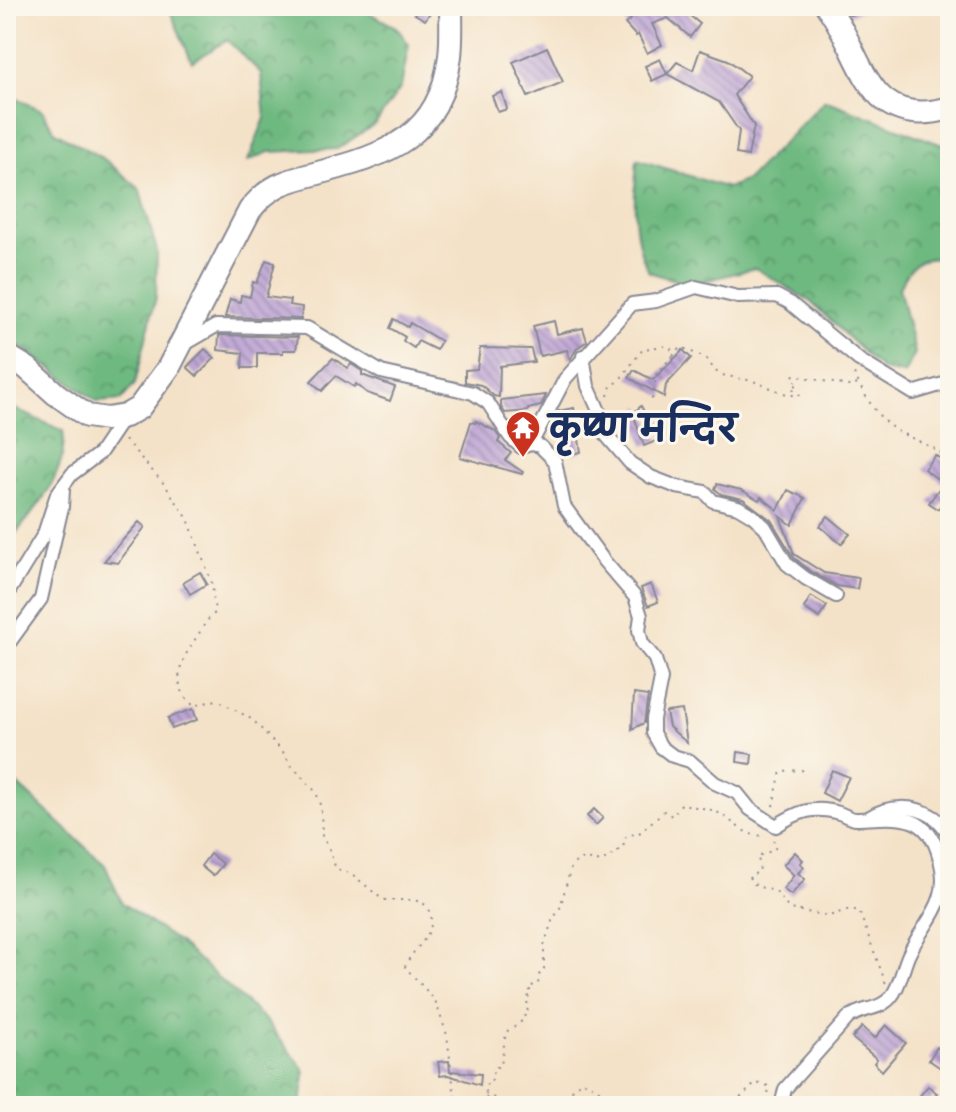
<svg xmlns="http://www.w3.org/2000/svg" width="956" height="1112" font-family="'Indie Flower','Playpen Sans Deva',sans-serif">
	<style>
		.forest { fill: url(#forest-crowns); stroke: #44746f; stroke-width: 2 }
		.building { fill: url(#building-back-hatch) }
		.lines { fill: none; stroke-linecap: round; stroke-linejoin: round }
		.minor-casing { stroke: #888893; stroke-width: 16 }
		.trunk-casing { stroke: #888893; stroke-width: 26 }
		.path { stroke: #888893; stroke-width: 2; stroke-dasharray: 2 6; stroke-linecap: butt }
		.minor { stroke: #fff; stroke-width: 12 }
		.trunk { stroke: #fff; stroke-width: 22 }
		.labels { text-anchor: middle; stroke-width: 6; stroke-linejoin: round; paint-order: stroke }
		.poi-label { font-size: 36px; font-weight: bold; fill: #1b2f5e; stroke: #fbf7ec; text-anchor: start }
	</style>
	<defs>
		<pattern id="forest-crowns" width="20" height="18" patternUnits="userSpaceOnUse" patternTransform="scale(2)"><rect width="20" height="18" fill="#6eb980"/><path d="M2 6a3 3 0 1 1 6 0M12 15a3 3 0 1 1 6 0" fill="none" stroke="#5a976c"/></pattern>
		<pattern id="building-back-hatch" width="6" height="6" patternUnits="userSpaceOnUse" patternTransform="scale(2)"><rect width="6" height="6" fill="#bea5d4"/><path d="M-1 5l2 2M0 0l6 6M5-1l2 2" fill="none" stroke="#9a87af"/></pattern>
	</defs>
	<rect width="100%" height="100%" fill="#fbf7ec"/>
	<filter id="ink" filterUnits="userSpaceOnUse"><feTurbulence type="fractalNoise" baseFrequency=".0125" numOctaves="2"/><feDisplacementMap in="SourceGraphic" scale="16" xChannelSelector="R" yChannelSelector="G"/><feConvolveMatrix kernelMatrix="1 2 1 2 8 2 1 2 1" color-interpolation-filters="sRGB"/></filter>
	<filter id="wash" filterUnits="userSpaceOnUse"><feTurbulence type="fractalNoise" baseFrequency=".006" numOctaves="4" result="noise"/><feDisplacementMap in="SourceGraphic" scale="32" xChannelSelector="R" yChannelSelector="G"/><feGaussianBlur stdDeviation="1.8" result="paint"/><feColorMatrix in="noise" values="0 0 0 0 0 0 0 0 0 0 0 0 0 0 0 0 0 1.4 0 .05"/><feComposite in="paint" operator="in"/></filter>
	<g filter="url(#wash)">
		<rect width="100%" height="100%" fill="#f4e2c8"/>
		<g class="forest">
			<path d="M168,6H356L396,27L409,44L401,87L375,124L337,149L269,152L248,161L265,118L261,73L227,40L192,62Z"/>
			<path d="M6,94L42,110L55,132L104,159L139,188L157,251L156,297L135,384L121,400L98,402L6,337Z"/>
			<path d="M825,100L950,148V259C920,256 912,261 899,288L915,353L904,374L882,370L811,302L755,268L689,285L649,272C631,239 634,196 637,159L727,188L747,180Z"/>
			<path d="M6,405L63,431C69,474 33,514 6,544Z"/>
			<path d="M6,774L105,865L122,903L178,942L264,1019L305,1071L301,1106H6Z"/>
		</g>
		<g id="blocks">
			<g class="building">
				<path d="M421,6L432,10L425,20L415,14Z"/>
				<path d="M654,6H684L683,10L700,24L690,37L668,18L652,24L662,45L647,53L638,34L636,36L625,24L640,11Z"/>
				<path d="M844,6H871V7L850,15Z"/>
				<path d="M547,47L563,82L528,97L513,62Z"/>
				<path d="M700,50L728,60L749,76L734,95L754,126L748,156L736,154L739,131L719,102L667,74L677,62L693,70Z"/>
				<path d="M660,59L667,74L652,81L645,66Z"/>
				<path d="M502,92L507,109L498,112L492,96Z"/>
				<path d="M266,260L275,263L266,297L290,300L289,305L302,307L301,319L225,317L230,299L240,302L241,295L250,297L253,282L257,283Z"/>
				<path d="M394,319L408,327L410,323L441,341L436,350L418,341L414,348L403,341L405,337L390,328Z"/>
				<path d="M554,321L557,334L583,328L587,341L577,348L570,360L567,350L540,356L533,326Z"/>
				<path d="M219,335L298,337L296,350H283V353H257V368H242L243,353L218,350Z"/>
				<path d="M480,348L531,349L534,362L500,366L499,397L494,396L481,385L465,382V370L477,369Z"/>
				<path d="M205,349L215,358L197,376L187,367Z"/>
				<path d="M683,350L691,358L666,385L664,397L629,378L634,370L653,380Z"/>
				<path d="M333,358L348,368L351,364L362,371V375L395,387L390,401L367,393L356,384L354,387L336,376L322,391L311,381Z"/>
				<path d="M546,395L541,406L528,409V411L505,413L501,407V400Z"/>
				<path d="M641,406L659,440L644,446L633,413Z"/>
				<path d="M574,408L581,452L571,454L566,428L551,425L559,411Z"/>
				<path d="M476,421L495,431L500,438L498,442L511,453L505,460L523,472L522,474L460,457L471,422L475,423Z"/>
				<path d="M935,455L950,466V474L943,483L924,469Z"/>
				<path d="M717,484L741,490L759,500L761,497L778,510L788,490L805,498L792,525L780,516L794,554L824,573L859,578L857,589L837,586L810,571L794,558L771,520L743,499L721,494L715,489Z"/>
				<path d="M938,490L947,496L938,509L929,503Z"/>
				<path d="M828,516L850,534L841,544L820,526Z"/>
				<path d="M139,522L145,527L118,563L104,561Z"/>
				<path d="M200,572L207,584L190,594L183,582Z"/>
				<path d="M651,584L658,602L648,606L641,588Z"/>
				<path d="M811,596L827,606L819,618L804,608Z"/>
				<path d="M634,694L648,696L644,723L632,729Z"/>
				<path d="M193,709L197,720L172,729L168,718Z"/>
				<path d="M682,710L687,743L669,727L666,712Z"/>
				<path d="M738,752L752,754L751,764L737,762Z"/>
				<path d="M832,770L849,777L837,801L822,793Z"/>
				<path d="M594,809L603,818L596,825L587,816Z"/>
				<path d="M795,852L803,860L800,863L804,867L798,873L805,879L791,895L783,889L794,875L783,865Z"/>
				<path d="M210,854L223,864L213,876L201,866Z"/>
				<path d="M886,1025L906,1043L882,1071L874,1063L877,1059L852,1038L862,1027L875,1038Z"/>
				<path d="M937,1047L950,1059V1065L945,1071L929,1060Z"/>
				<path d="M449,1061L450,1071L481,1074L480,1085L448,1075L440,1076L438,1062Z"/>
				<path d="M928,1086L937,1093L926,1105L918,1098Z"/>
			</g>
		</g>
	</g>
	<g filter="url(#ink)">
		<use href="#blocks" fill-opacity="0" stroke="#888893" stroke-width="2"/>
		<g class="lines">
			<defs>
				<g id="minor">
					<path d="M185,344L216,326L307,328L381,372L473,393L488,403L510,437L521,447L531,444L565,379L632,304L656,301L696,287L738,297L777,296L790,303L859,360L913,393L950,382"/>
					<path d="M583,356L588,386L603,420L606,435L630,463L651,477L677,487L705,492L713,501L738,507L753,516L765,527L787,564L805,578L836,596"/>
					<path d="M531,444L540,446L555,461L564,506L604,561L635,597L641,616L639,630L642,643L655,659L661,679L653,719V733L661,747L673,756L690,761L715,783L737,793L750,809L776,826C797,812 814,805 839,813C845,815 850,819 856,819C894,818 927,810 939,856C943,869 945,884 940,898C934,917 918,934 910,952C903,965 901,985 891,997C879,1011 862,1007 848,1018L785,1089L781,1106"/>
					<path d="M6,596L44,534L57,494L72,474L100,453L125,416"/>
					<path d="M6,647L41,599L62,507L63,489"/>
					<path d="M870,817C888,805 913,805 932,816C939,819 945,829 950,835"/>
				</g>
				<g id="trunk">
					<path d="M827,6C865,56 865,132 950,108"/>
					<path d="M6,355L27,368L56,394L87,416L107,419L125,416L139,408L169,367L250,210C271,183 288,181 318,173C389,154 440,137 450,56C452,39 451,22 451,6"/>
				</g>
			</defs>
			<use href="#minor" class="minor-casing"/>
			<use href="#trunk" class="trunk-casing"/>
			<g class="path">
				<path d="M673,356L681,347L707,359L715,371L722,375L753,381L789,395H800L792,388V386L799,385L792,377L794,375L848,386L859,384"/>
				<path d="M854,374C863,392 874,413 890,426C909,440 933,443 950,461"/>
				<path d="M608,396L611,386L618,382L643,349L665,346L671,349L673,356L657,373L652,400"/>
				<path d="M125,440L165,485L188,519L212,583L215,613C206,620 203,628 196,638C180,662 169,684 194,706L216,700L223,703L253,720L283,752L291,765L316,792L321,808L322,837L328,846L336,869L352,874L383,900H415L426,905C443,933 414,944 405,967L435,1000L447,1035L455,1098L459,1106"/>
				<path d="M773,806L781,771L809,770"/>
				<path d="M773,840L776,847L774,850L758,856L760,871L749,877C757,891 766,886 777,893L789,909L829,916L850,909L859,911L886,984"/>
				<path d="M485,1094L497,1099L505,1106"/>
				<path d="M491,1106L484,1094L488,1088L486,1083L493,1079V1069L501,1065L506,1032L525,1019L524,1012L529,1009L526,998L531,995L529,986L538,985L539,975L544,969V946L552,921L560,908L571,867L577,861L586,859L602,862L623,847L626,837L631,834L637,835L664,811L672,816L682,803C693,808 704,807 714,811C733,818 743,839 765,835"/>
				<path d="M554,1106C568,1102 570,1087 583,1081L601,1091L605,1106"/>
				<path d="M739,1106L741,1097L756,1083L769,1086L767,1105"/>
			</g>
			<use href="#minor" class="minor"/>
			<use href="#trunk" class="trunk"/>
		</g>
	</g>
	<defs>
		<symbol id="temple-pin" viewBox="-11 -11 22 30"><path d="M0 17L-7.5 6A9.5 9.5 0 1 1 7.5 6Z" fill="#c8321e" stroke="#fbf7ec"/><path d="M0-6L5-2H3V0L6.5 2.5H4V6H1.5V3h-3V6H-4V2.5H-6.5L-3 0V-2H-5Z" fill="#fff"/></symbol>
	</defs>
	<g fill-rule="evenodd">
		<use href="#temple-pin" x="503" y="408" width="40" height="54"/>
	</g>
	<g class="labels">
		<g class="poi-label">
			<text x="549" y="441">कृष्ण मन्दिर</text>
		</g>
	</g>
	<rect width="956" height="1112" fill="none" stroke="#fbf7ec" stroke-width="32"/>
</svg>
